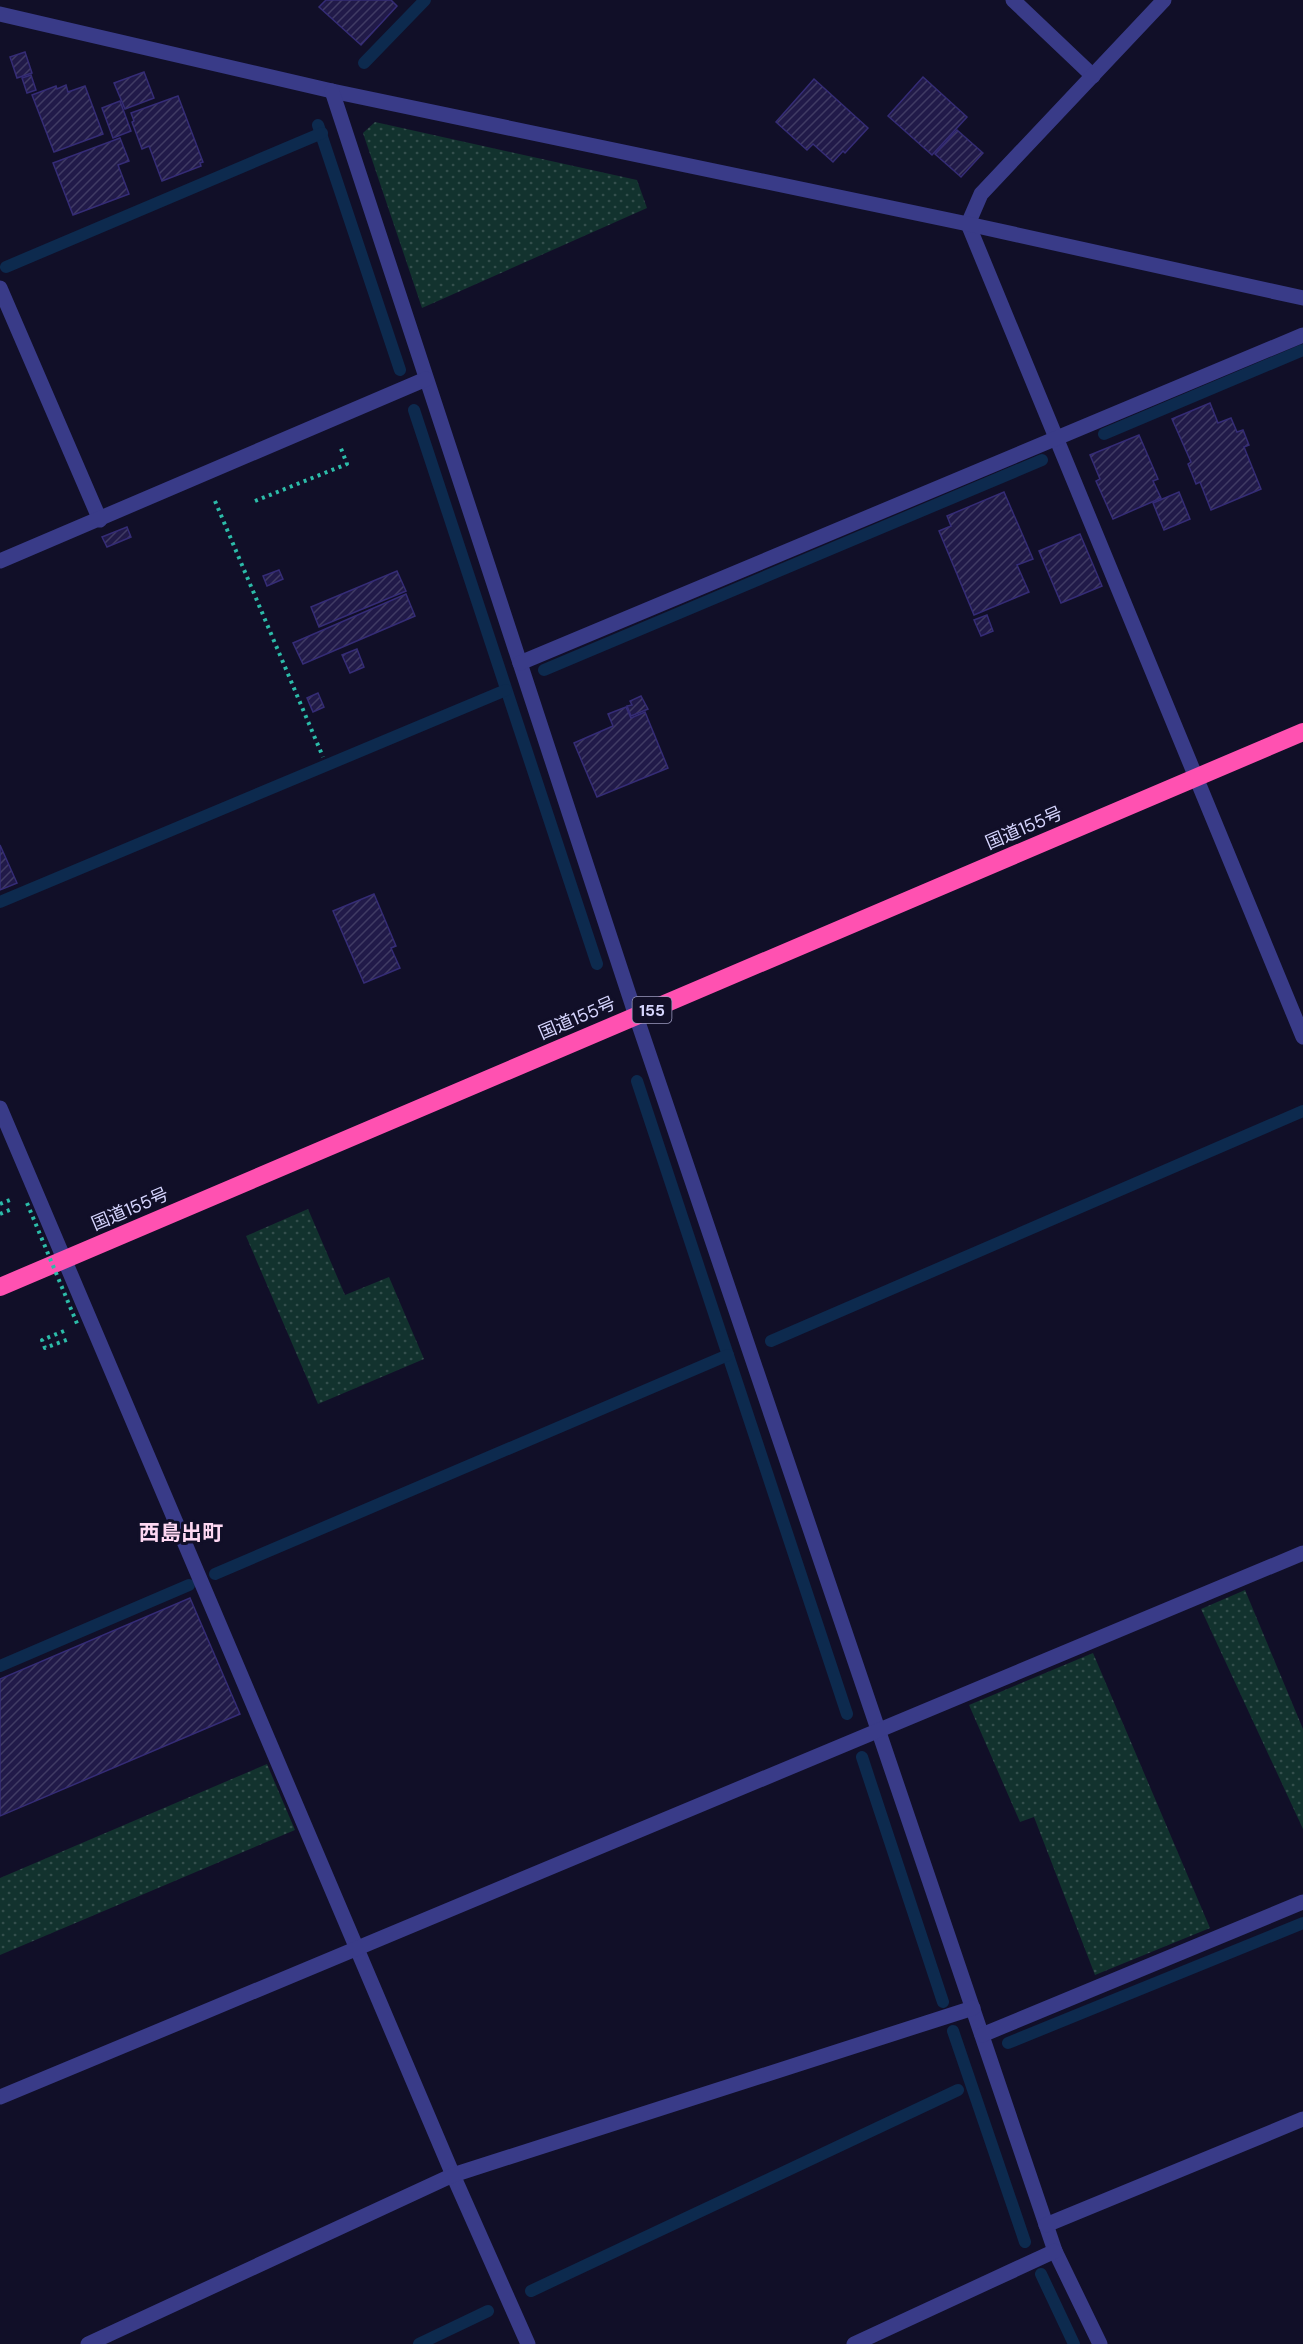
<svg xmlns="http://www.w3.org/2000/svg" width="1303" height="2344" font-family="'DM Sans','Noto Sans JP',sans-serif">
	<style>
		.grass { fill: url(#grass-dots) }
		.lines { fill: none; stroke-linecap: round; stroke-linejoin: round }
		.stream { stroke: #0d2a4e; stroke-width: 12 }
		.building { fill: url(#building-hatch); stroke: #352c76; stroke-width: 1.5 }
		.path { stroke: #2cbca9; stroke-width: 4; stroke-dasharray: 3 4.5; stroke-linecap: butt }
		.minor { stroke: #393b88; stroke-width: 15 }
		.highway { stroke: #ff51b1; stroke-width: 18 }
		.path-bridge { stroke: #2cbca9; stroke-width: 4; stroke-dasharray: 3 4.5; stroke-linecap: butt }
		.labels { text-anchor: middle; stroke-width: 6; stroke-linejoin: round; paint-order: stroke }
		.shield { fill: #110f28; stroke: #9c9abe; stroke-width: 1.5 }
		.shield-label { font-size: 16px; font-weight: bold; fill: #d7d6ff }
		.street-label { font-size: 18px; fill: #d7d6ff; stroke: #110f28 }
		.quarter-label { font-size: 21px; font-weight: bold; fill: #ffd8f3; stroke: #110f28 }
	</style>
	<defs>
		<pattern id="grass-dots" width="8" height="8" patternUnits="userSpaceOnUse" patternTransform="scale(1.5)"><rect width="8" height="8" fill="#12322e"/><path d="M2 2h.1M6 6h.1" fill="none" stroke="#344f4d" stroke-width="1.8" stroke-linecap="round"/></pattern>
		<pattern id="building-hatch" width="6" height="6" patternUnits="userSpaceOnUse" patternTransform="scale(1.5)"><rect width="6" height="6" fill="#211a49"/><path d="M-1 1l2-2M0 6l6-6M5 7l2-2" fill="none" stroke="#403b64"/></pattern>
	</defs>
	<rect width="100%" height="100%" fill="#110f28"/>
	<g class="grass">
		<path d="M375,122L637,180L647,208L422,308L363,133Z"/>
		<path d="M308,1209L345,1295L389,1277L424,1359L318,1404L246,1236Z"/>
		<path d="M1245,1590L1303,1729V1829L1201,1609Z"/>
		<path d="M1093,1653L1210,1928L1095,1975L1034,1817L1020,1822L969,1705Z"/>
		<path d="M267,1764L295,1830L0,1955V1878Z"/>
	</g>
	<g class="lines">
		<g class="stream">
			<path d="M364,63L425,0"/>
			<path d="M318,125L400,370"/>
			<path d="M6,267L322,133"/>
			<path d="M414,410L597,964"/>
			<path d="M1104,434L1303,350"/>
			<path d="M544,670L1042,460"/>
			<path d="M0,902L506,690"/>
			<path d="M637,1081L847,1714"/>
			<path d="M771,1341L1303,1111"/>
			<path d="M215,1574L728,1355"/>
			<path d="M0,1666L189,1585"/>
			<path d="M862,1757L943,2002"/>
			<path d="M953,2031L1025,2242"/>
			<path d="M1008,2043L1303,1923"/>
			<path d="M1041,2274L1074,2344"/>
			<path d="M531,2291L958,2090"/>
			<path d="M419,2344L488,2311"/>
		</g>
	</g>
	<g class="building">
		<path d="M326,0H391L397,6L361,45L319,7Z"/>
		<path d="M25,52L32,73L17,78L10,57Z"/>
		<path d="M144,72L154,98L125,109L114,83Z"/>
		<path d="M31,75L36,90L27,93L22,78Z"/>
		<path d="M923,77L967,117L932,155L888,116Z"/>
		<path d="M814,79L868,128L845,153L843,151L833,162L813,144L807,150L776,122Z"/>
		<path d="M66,85L68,92L85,86L103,134L54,152L32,95L56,86L57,89Z"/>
		<path d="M178,96L203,162L200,163L201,166L162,181L149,146L142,149L132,122L134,121L131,113Z"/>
		<path d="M120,101L131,131L113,138L102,108Z"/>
		<path d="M957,130L983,153L961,177L935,154Z"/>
		<path d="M120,138L129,161L118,165L129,194L73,215L53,163Z"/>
		<path d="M1210,403L1218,423L1231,418L1237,432L1243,430L1249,445L1244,447L1261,489L1211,510L1200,482L1196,484L1188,464L1191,462L1172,419Z"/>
		<path d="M1139,435L1158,479L1153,481L1161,498L1113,519L1096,481L1100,479L1090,455Z"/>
		<path d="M1004,492L1033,559L1017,565L1029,592L974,615L939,531L951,526L947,516Z"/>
		<path d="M1179,492L1190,519L1164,530L1153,503Z"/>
		<path d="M127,527L131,537L107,547L102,537Z"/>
		<path d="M1080,534L1102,586L1061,603L1039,551Z"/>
		<path d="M279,570L283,579L267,586L263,576Z"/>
		<path d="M397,571L406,591L319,627L311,607Z"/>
		<path d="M406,594L415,616L303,664L293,643Z"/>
		<path d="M987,615L993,631L981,636L974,620Z"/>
		<path d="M357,649L364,667L350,673L342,655Z"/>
		<path d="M318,693L324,707L313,712L307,698Z"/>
		<path d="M641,696L648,709L631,716L627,706L632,705L630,701Z"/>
		<path d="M626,707L631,718L645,712L668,768L597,797L574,743L613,726L608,714Z"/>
		<path d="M0,845L17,883L0,890Z"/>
		<path d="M374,894L396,946L391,948L400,968L364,983L333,911Z"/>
		<path d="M190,1598L240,1714L0,1816V1679Z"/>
	</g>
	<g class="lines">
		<g class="path">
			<path d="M215,501L323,757"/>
			<path d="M255,501L347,464L340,446"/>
			<path d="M0,1204L10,1200"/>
			<path d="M0,1214L12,1209"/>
			<path d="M64,1331L42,1340L45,1348L69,1339"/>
		</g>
		<g class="minor">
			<path d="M1013,0L1093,76"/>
			<path d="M1164,0L981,194L968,224L1303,1037"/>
			<path d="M0,14L332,91L968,224L1303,298"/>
			<path d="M332,91L636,1016L1055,2251L1100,2344"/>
			<path d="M0,288L100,520"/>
			<path d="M0,561L426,379"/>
			<path d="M520,663L1303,335"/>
			<path d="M0,1108L453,2175L528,2344"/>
			<path d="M982,2035L1303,1902"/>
			<path d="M0,2097C435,1917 868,1732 1303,1553"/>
			<path d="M1046,2225L1303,2119"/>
			<path d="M88,2344L453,2175L973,2008"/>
			<path d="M854,2344L1055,2251"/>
		</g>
		<path class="highway" d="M0,1287L1303,732"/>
		<path class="path-bridge" d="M27,1203L78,1326"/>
	</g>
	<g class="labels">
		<rect class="shield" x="632.5" y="997" width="39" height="26" rx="4.5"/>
		<g class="shield-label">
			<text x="652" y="1016">155</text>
		</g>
		<g class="street-label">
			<text transform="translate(1024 828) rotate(-23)" y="6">国道155号</text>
			<text transform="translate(577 1018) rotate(-23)" y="6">国道155号</text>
			<text transform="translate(130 1209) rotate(-23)" y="6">国道155号</text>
		</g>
		<g class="quarter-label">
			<text x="181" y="1540">西島出町</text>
		</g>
	</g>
</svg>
